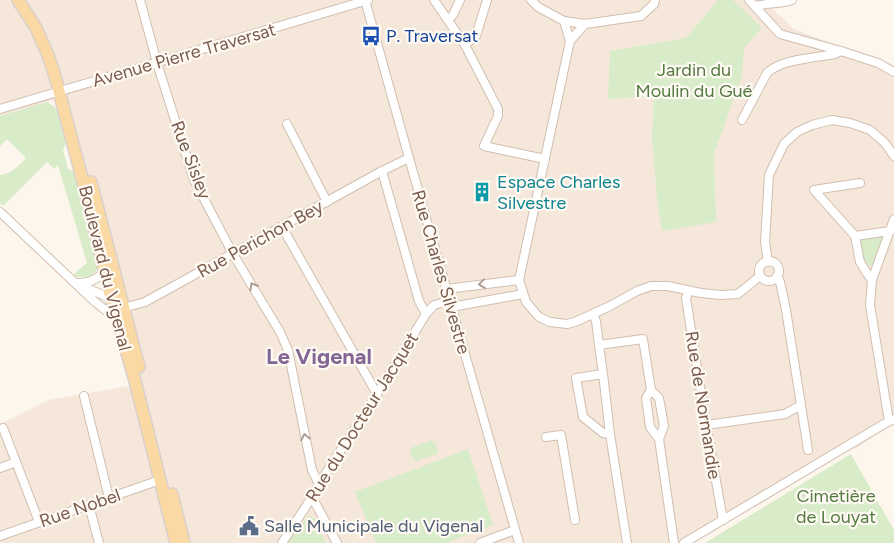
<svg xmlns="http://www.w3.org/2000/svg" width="894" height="543" font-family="Figtree,sans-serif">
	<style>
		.residential { fill: #f5e8da }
		.green { fill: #d8ecc9 }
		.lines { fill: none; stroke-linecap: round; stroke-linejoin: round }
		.street-casing { stroke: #d1beb0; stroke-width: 10 }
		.primary-casing { stroke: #dad1cd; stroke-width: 14 }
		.street { stroke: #fff; stroke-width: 8 }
		.primary { stroke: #fbd9a5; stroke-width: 11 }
		.oneway { stroke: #af9d94 }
		.labels { text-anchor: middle; stroke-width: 4.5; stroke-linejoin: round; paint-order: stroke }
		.transit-label { font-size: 18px; fill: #164399; stroke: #fffaf3; text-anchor: start }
		.street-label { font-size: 18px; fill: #7a5c4d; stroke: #fffaf3 }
		.park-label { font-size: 18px; fill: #537a41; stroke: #fffaf3 }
		.culture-label { font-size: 18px; fill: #0d838f; stroke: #fffaf3; text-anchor: start }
		.service-label { font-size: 18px; fill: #4e5e75; stroke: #fffaf3; text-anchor: start }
		.district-label { font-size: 22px; font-weight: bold; fill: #846695; stroke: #fffaf3 }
	</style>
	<rect width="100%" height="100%" fill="#fdf6ec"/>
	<path class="residential" d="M0,0H763L794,29L894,67V423L855,449L848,440L678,543H0V424L48,400L130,386L117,338L58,99L0,116Z"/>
	<g class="green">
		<path d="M718,0H733L762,28L744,48L742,76L714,154L716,222L662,231L657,198L652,137L654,96L608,99L610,51L686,38Z"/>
		<path d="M47,102L58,109L66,140L65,146L63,150L68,169L76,173L98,268C91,278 89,278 77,277L74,274L87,263L58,165L54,169L47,162L3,206L0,203V175C11,174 19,166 26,158L7,139L0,146V116Z"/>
		<path d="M880,236L882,237L877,259L873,265L868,266L864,262L860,240Z"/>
		<path d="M432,440C436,443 438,449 437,454L416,461L414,460L410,452L411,448Z"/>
		<path d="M468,449L493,525L446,543H376L355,492Z"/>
		<path d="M851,454L894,530V543H705Z"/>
		<path d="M308,516H310L319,521L316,523L326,543H288Z"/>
	</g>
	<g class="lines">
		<defs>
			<g id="street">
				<path d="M140,0L157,63L194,180L233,254L280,332L288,350L312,470L319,484"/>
				<path d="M365,0L409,158L519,543"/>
				<path d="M434,0L465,45L498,109V116L484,146L545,159"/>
				<path d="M531,0L538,7L564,21L570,41L519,280L526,302L539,317L550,322L567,324L575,322L610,306L637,291L651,286H668L701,293L721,295L738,294L760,276"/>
				<path d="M749,0L780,34L841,51L878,63L894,72"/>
				<path d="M755,6C768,3 780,4 792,0"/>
				<path d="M448,20L453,15L460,0"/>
				<path d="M564,21L585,24L641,16L654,4L655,0"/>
				<path d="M570,41L585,24"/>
				<path d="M465,45L476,36L487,0"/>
				<path d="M0,109L368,0"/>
				<path d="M742,120L767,73C782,59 814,58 835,54L841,51"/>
				<path d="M287,124L327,202"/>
				<path d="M382,171L419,301L426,314"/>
				<path d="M0,212L93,300L117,320"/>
				<path d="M282,227L377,394"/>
				<path d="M855,236L814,190L860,183"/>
				<circle cx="769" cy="271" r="10"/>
				<path d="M768,262L765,242L769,175L784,144L797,132L812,125L832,120L850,123L870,130L885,143L894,156"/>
				<path d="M872,280L866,272L860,262L855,236L890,231"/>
				<path d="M75,283L112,299"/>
				<path d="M77,283C88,283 94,281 102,274L103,268"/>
				<path d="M446,289L519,280"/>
				<path d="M689,291L686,298L706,425L723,520"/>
				<path d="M121,306L123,308L145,302L382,171L409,158"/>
				<path d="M451,307L523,294"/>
				<path d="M593,314L596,321L599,345L643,339L651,390"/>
				<path d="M599,345L603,374"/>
				<path d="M651,390L646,398L650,427L659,439L674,543"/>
				<path d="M651,390L659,398L664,426L659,439"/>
				<path d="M84,396L109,498"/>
				<path d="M801,405L808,450"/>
				<path d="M889,421L870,305L872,280L894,219"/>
				<path d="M706,425L785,414L801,405L786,310L780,282L777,276"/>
				<path d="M3,428L39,522"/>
				<path d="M610,434L603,433L583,417L576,378L603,374L610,434L627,543"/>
				<path d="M546,437L561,435L575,520"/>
				<path d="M0,468L16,462"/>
				<path d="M312,497L337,543"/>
				<path d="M89,505L99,543"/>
				<path d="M0,536L160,480"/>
				<path d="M282,543L312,497L319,484L377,394L426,314L434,305L449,301"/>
				<path d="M480,543L515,530"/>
				<path d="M684,543L884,424L894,419"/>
			</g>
			<g id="primary">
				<path d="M18,0L36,28L48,55L55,76L83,182L111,298L134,377L176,543"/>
				<path d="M91,182L139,367"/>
				<path d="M172,494L184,543"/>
			</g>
		</defs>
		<use href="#street" class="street-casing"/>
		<use href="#primary" class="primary-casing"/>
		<use href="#street" class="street"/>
		<use href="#primary" class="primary"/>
	</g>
	<defs><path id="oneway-chevron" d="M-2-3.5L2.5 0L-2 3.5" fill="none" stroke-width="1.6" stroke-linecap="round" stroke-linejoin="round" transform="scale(1.25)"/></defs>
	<g class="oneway">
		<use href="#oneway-chevron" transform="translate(482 284) rotate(173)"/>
		<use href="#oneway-chevron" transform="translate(253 286) rotate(-120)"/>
		<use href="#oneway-chevron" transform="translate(305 437) rotate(-101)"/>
	</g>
	<defs>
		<symbol id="bus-bare" viewBox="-9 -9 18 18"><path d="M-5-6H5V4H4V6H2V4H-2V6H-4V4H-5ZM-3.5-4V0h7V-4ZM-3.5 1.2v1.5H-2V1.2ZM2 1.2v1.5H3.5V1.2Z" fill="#1a4fb4" stroke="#fffaf3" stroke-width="2.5" paint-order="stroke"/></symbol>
		<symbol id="building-bare" viewBox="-9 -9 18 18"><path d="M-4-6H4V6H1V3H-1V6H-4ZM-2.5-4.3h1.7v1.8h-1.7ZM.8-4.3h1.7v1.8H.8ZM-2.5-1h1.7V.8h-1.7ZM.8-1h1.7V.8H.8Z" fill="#0f9aa8" stroke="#fffaf3" stroke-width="2.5" paint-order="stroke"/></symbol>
		<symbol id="civic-bare" viewBox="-9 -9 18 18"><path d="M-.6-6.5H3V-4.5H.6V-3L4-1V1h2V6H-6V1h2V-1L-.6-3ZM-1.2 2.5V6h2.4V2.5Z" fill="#5c6f8a" stroke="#fffaf3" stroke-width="2.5" paint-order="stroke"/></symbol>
	</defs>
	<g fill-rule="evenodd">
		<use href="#bus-bare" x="357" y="22" width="28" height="28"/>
		<use href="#building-bare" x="468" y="178" width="28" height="28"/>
		<use href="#civic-bare" x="235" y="512" width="28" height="28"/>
	</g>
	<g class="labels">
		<g class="transit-label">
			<text x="386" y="42">P. Traversat</text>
		</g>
		<g class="street-label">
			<text transform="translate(184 55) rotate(-16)" y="6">Avenue Pierre Traversat</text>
			<text transform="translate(191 160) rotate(69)" y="6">Rue Sisley</text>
			<text transform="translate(260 239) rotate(-29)" y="6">Rue Perichon Bey</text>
			<text transform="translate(105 268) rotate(76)" y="6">Boulevard du Vigenal</text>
			<text transform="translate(441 272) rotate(74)" y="6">Rue Charles Silvestre</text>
			<text transform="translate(703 405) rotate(81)" y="6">Rue de Normandie</text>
			<text transform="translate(362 417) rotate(-58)" y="6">Rue du Docteur Jacquet</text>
			<text transform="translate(80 508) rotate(-19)" y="6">Rue Nobel</text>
		</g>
		<g class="park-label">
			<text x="694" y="76">Jardin du<tspan x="694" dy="21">Moulin du Gué</tspan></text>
			<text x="836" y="502">Cimetière<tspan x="836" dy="21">de Louyat</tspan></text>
		</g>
		<g class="culture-label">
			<text x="497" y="188">Espace Charles<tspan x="497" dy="21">Silvestre</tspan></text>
		</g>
		<g class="service-label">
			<text x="264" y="532">Salle Municipale du Vigenal</text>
		</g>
		<g class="district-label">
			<text x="319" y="364">Le Vigenal</text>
		</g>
	</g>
</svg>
